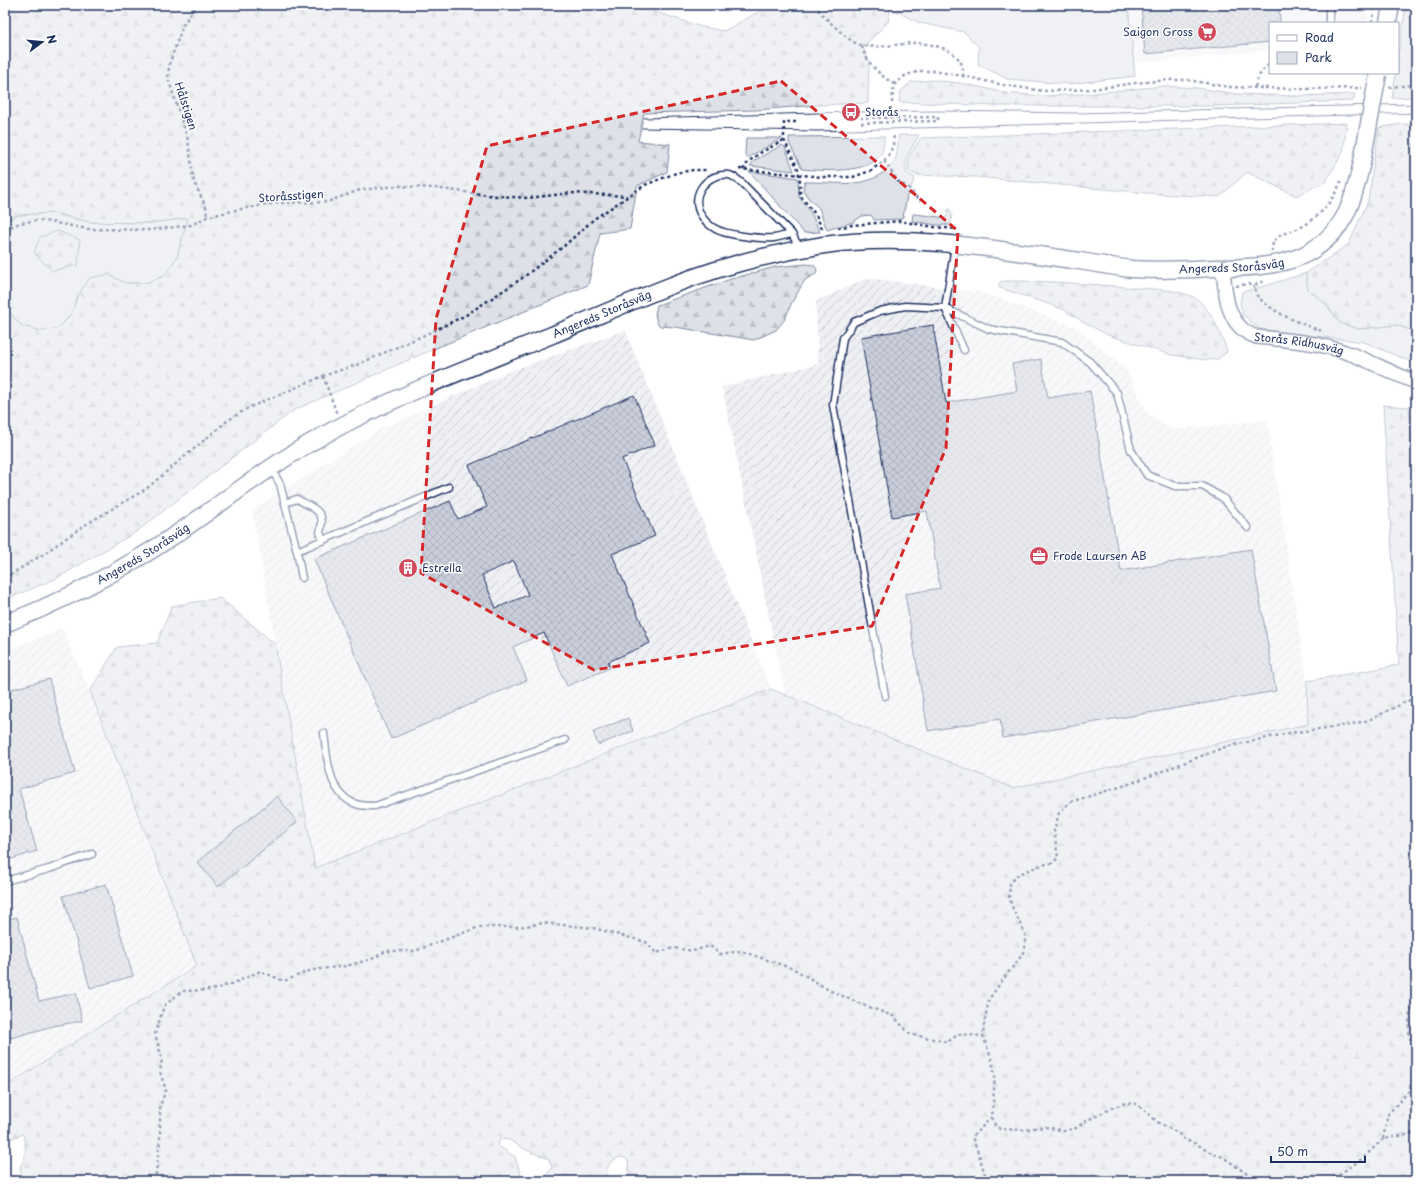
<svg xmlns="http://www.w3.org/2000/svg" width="1421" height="1186" font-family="'Playpen Sans',sans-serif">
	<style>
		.built { fill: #eff0f4 }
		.industrial { fill: url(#industrial-furrows) }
		.green { fill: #dee1e7; stroke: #7c88a2 }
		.forest { fill: url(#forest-firs); stroke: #7c88a2 }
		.building { fill: url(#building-cross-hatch); stroke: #1b2f5e; fill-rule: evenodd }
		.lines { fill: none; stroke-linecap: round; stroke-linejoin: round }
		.service-casing { stroke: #1b2f5e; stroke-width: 9 }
		.minor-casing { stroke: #1b2f5e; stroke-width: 16 }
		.tertiary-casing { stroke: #1b2f5e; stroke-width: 19 }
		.path { stroke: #1b2f5e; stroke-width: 2.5; stroke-dasharray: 3 3; stroke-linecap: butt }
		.service { stroke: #fff; stroke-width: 6 }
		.minor { stroke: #fff; stroke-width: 13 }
		.tertiary { stroke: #fff; stroke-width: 16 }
		.tram { stroke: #1b2f5e; stroke-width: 1 }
		.tertiary-bridge-casing { stroke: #1b2f5e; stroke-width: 19; stroke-linecap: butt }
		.tertiary-bridge { stroke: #fff; stroke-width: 16 }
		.marked { fill: none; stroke: #d62828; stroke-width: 3; stroke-dasharray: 8 5; stroke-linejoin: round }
		.labels { text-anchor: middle; stroke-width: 3; stroke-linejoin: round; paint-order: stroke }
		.poi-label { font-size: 11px; fill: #1b2f5e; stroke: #fff; text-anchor: start }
		.street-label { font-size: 11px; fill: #1b2f5e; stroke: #fff }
	</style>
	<defs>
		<pattern id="industrial-furrows" width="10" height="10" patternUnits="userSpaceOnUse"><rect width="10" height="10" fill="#eff0f4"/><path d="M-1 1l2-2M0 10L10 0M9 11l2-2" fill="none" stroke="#ccced4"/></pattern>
		<pattern id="forest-firs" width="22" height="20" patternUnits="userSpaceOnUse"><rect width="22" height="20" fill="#dee1e7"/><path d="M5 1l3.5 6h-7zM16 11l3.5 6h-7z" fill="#bec1c9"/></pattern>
		<pattern id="building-cross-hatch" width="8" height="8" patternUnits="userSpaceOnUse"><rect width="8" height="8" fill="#caceda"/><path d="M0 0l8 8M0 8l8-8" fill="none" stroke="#adb1be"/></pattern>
	</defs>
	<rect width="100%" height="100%" fill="#fff"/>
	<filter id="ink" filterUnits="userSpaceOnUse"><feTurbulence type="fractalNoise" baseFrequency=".025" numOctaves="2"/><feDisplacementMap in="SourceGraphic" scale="8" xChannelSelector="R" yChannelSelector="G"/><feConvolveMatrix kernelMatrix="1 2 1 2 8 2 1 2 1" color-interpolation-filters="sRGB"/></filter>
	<g filter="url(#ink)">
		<path class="built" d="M1128,5H1368L1367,23H1270V50L1134,63Z"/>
		<g class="industrial">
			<path d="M868,278L984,293L1074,326L1125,368L1147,412L1172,430L1267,420L1307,681L1308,723L1013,788L785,695L722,387L818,364L816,301Z"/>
			<path d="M625,330L771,689L315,868L252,510L380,429L508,372Z"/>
			<path d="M62,629L90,691L197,966L95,1029L5,1087V651Z"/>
		</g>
		<g class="green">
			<path d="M891,5H1128L1135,76L1069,84L1007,79L978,64L979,47L964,32L920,23L891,9Z"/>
			<path d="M1406,5H1416V97L1392,98L1396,73H1398V56Z"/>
			<path d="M899,135H919L906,158V173L915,178L907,196L903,217L900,219L874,220L871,215L862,216L853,222L827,230L819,208L809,199L803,190L804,182C832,181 865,191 887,169C891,166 895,162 896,157C898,150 898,142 899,135Z"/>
			<path d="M884,136C884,142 884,148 881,154C870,174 822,171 802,169L789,143V137Z"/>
			<path d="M746,138H782L747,158L745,154Z"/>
			<path d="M782,145L785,147L794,171L750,166L755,160Z"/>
			<path d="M749,171L798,178L799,197L810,211L820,232L804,233Z"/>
			<path d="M948,209L950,210L952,216L950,225H936L912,221L913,214H915L947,218Z"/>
			<path d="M51,213L90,222L151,223L188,218L177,257L164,276L146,283H125L108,274L78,295L71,314L59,328L41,331L22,326L5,308V220L19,215Z"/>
			<path d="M1306,273L1308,289L1326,304L1340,323L1359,329L1397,325L1416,332V364L1364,342L1259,329L1243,315L1240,303L1242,292L1265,286Z"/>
		</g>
		<g class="forest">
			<path d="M5,5H447L463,8L464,5H635L698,26L724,31L771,5H891L888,22L863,47L869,62L868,103L817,105L756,110L644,113L638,141L670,144L667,172L637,186L630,229L600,233L588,285L436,348L294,410L136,532L57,578L5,600V308L22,326L41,331L59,328L71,314L78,295L90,278L108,274L125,283H146L164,276L177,257L188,218L151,223L90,222L51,213L19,215L5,220Z"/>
			<path d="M935,80L966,84L1005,93L1043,96L1084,94L1165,86L1197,88L1237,94L1297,96L1355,94L1353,101L1216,106H998L899,102L901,91L911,82Z"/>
			<path d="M1347,123L1343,152L1326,181L1296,196L1247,172L1219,197L1157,194L976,177L916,175L908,171L909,157L921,138Z"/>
			<path d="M1400,124L1416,125V332L1397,325L1359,329L1340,323L1326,304L1308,289L1306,273L1349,244L1368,201L1379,128Z"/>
			<path d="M58,231L80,240L78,265L52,271L34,253L40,237Z"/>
			<path d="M806,264L814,265L817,270L816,274L805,280L792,302L785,319L776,330L754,340L675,327L660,326L657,323L655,314L657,305L731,279L775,267Z"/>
			<path d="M1007,281C1050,281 1092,284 1135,288C1154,289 1178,289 1195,298C1200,301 1205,307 1208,311C1213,317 1226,345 1227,352L1218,359L1207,360L1172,355L1108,335L1083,322L1063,309L998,287L1000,282Z"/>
			<path d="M1383,405L1409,407L1416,494V1181H627L629,1172L628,1160L622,1157C608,1160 606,1168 606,1181H542L552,1168L549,1159C541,1155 531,1153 523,1148C513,1143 513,1139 500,1139L498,1146L515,1157L522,1179L524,1181H23L20,1167C27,1156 26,1146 23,1134L8,1140L5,1143V1087L95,1029L197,966L90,691L117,647L157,643L172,606L220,598L275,644L315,868L771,689L1013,788L1308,724L1307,681L1399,665Z"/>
		</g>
		<g class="building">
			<path d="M1141,5H1279L1280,23H1270V42L1145,54Z"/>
			<path d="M933,325L946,403L1017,391L1012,364L1041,359L1048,398L1090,391L1121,571L1251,549L1276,691L1003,738L1000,719L928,731L905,594L940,588L927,511L892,517L861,337Z"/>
			<path d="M634,395L655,445L622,459L655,536L612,554L650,643L608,662L610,668L567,686L544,633L513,647L527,680L391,739L314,559L450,501L458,519L487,507L469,465ZM514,561L528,595L496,608L482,575Z"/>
			<path d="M49,679L75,773L19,789L37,851L5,861V691Z"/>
			<path d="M628,718L633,731L598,745L593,732Z"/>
			<path d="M277,796L297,822L218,887L197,862Z"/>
			<path d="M106,884L133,976L90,988L63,896Z"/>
			<path d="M17,917L39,1001L76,993L82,1021L53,1026L11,1038L5,1015V920Z"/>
		</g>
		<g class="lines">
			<defs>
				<g id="service">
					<path d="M1329,23V5"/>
					<path d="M792,234C786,235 780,237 774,238C761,239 724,235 714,228C709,225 704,220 701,215C689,195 707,172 729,175C734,176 738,180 742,183L792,234L800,249"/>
					<path d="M945,308L955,246"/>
					<path d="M945,308L964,350"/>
					<path d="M271,468L280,484L297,551L302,578"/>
					<path d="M285,503L297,499C313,508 327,511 320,532L323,541"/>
					<path d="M297,551L449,487"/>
					<path d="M885,696L833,405L843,338L854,322L880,311L905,306L945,308L989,329L1062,342L1090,362L1117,393L1131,450L1147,475L1175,486H1202L1223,498L1248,528"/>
					<path d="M324,733C327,758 328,794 356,804C361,806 369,806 375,806L565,740"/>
					<path d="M5,881L49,869L92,854"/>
				</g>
				<g id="minor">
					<path id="s1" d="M1223,268C1225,295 1227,328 1257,337C1287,340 1317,342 1345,352C1370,360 1392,374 1416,382"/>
				</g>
				<g id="tertiary">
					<path d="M1388,23L1391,5"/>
					<path id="s2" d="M5,624C53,605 103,580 147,553C203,519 253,476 310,443C386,399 470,368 552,335C591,319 631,301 670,286C719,267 772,253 824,245C909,233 995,249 1080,261C1097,264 1115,267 1132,269C1159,271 1188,269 1215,268C1244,268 1286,267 1311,251C1347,229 1353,200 1362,162"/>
				</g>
			</defs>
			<use href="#service" class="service-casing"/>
			<use href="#minor" class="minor-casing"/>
			<use href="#tertiary" class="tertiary-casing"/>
			<g class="path">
				<path d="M200,5L192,11L183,25L169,65L168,78L188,140L194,182L206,207L207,217"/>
				<path d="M814,5C821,14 850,43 860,45C875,49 898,44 913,43C933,43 966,50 963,76"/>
				<path d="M1372,23L1375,5"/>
				<path d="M862,46C864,60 882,78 895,84"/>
				<path d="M1255,87C1258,77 1261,70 1270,64"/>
				<path d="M1389,87L1416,85"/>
				<path d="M892,103L893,91L895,84L906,75L921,71H933L963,76L1003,85L1044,91L1093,89L1135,83L1170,80H1187L1229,87L1300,89L1362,88"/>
				<path d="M796,122H784V140L798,169L800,181V192L802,198L816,215L823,231"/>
				<path d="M861,123L938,121V117L861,118"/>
				<path d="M884,161L898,181L909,188L920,201"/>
				<path d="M739,169L823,177H853L870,171L884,161L890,153L893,145L894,134"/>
				<path d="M743,170C750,155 771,148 784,140"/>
				<path d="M838,228L852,225L900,221L934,227L957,229"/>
				<path d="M5,229L20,223L39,220L88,229L150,230L191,225L207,217L236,210L275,203L327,202L360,190L397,186L434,188L496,196L529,198L571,193L627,196"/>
				<path d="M1272,252C1271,233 1286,234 1299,228C1306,225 1313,220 1319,214C1329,205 1336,193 1341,181"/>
				<path d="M1263,281L1257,284L1255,287C1255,291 1256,295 1259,298C1276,315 1303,324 1324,332"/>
				<path d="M1236,286L1248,284L1255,287"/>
				<path d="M323,376L337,414"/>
				<path d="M5,578L42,555L85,525L146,489L227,421L248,408L323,376L359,364L431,332L466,315L521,279L564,246L594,219L645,185L676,173L693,170H708"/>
				<path d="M1383,1139L1388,1114L1409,1091L1412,1079L1414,1056L1409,1032V1023L1410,1013L1416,1001"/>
				<path d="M155,1181L160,1140V1106L166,1090L160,1072L162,1059L155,1034L164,1006L182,991L212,990L234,983L260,971L284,981L312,970L346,966L372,959L386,951H415L479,927H519L543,923L593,928L646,942L656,953L674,948L693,951L710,946L720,954L741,951L794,969L831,991L861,1004L893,1016L910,1034L947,1042L959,1034L983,1036"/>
				<path d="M987,1181L979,1155L972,1137L992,1117"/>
				<path d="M1257,1181L1223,1157L1207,1151L1197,1144L1185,1140L1178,1133L1159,1123L1137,1104L1126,1103L1114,1107L1084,1122L1076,1128L1064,1131L1046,1127L1034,1128L1025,1130L1000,1129L995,1125L992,1117L995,1075L992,1061L983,1036L984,1024L989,999L1007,974L1018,961L1025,949V934L1013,909L1009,897L1010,884L1016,876L1028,870L1042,865L1052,863L1058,858L1054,831L1059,813L1070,802L1126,785L1225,747L1289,733L1349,725L1369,720L1416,697"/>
				<path d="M1329,1181L1362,1159L1383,1139L1416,1133"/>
			</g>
			<use href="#service" class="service"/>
			<use href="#minor" class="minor"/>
			<use href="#tertiary" class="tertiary"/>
			<g class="tram">
				<path d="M644,118L851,112L938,111L1079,113L1416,104"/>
				<path d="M642,128L818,131L1416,113"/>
			</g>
			<defs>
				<path id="tertiary-bridge" d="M1362,162L1378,74"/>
			</defs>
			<use href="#tertiary-bridge" class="tertiary-bridge-casing"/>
			<use href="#tertiary-bridge" class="tertiary-bridge"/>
		</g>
	</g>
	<path d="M0 0H1421V1186H0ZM781,81L958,231L946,448L872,626L594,670L421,573L436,319L487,146Z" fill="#fff" fill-opacity=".55" fill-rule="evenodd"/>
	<path class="marked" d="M781,81L958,231L946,448L872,626L594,670L421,573L436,319L487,146Z"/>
	<defs>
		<symbol id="supermarket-disc" viewBox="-11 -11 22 22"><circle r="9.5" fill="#d1495b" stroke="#fff"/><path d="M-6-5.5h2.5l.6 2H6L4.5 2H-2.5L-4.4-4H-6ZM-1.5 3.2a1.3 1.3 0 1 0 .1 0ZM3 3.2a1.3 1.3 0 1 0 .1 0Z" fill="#fff"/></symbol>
		<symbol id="bus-disc" viewBox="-11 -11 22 22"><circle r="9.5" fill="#d1495b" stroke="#fff"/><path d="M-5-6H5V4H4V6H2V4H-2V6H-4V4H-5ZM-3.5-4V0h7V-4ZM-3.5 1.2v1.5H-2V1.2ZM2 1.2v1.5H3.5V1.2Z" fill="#fff"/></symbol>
		<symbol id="office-disc" viewBox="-11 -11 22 22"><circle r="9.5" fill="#d1495b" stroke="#fff"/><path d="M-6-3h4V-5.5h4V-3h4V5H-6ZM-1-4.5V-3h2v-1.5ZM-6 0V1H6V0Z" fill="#fff"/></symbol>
		<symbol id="building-disc" viewBox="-11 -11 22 22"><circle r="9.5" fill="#d1495b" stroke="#fff"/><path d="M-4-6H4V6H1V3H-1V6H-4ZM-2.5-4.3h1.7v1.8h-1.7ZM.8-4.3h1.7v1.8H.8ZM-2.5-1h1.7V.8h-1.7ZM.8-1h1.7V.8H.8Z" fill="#fff"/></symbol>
	</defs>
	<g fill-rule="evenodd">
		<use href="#supermarket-disc" x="1196" y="21" width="22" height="22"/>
		<use href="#bus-disc" x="840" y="101" width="22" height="22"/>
		<use href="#office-disc" x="1028" y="545" width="22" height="22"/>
		<use href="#building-disc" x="397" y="557" width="22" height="22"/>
	</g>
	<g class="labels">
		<g class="poi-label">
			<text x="1193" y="36" text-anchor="end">Saigon Gross</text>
			<text x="865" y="116">Storås</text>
			<text x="1053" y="560">Frode Laursen AB</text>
			<text x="422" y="572">Estrella</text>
		</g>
		<g class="street-label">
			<text transform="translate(186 106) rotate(72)" y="4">Hålstigen</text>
			<text transform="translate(291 196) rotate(-4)" y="4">Storåsstigen</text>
			<text dy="4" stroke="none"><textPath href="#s2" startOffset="1318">Angereds Storåsväg</textPath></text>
			<text dy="4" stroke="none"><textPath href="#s2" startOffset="675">Angereds Storåsväg</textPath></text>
			<text dy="4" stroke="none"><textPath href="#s1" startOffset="125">Storås Ridhusväg</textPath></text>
			<text dy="4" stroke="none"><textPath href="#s2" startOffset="155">Angereds Storåsväg</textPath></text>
		</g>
	</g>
	<rect width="1421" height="1186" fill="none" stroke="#fff" stroke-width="20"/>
	<rect x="10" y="10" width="1401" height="1166" fill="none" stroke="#1b2f5e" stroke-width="1.5" filter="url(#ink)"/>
	<rect x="1269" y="22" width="130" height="52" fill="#ffffff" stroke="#a4acbf"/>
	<rect x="1277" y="35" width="20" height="6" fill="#ffffff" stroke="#a4acbf"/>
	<text x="1305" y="42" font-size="12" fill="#1b2f5e">Road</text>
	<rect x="1277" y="52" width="20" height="12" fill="#dee1e7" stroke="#a4acbf"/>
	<text x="1305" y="62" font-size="12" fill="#1b2f5e">Park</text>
	<g transform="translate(42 42) rotate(74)" stroke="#ffffff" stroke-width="3" paint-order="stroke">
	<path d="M0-3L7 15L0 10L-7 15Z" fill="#1b2f5e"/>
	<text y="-6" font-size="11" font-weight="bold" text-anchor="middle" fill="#1b2f5e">N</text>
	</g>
	<path d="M1271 1156v6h94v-6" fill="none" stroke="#1b2f5e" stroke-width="2"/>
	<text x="1277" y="1156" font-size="12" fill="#1b2f5e" stroke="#ffffff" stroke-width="3" paint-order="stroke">50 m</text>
</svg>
